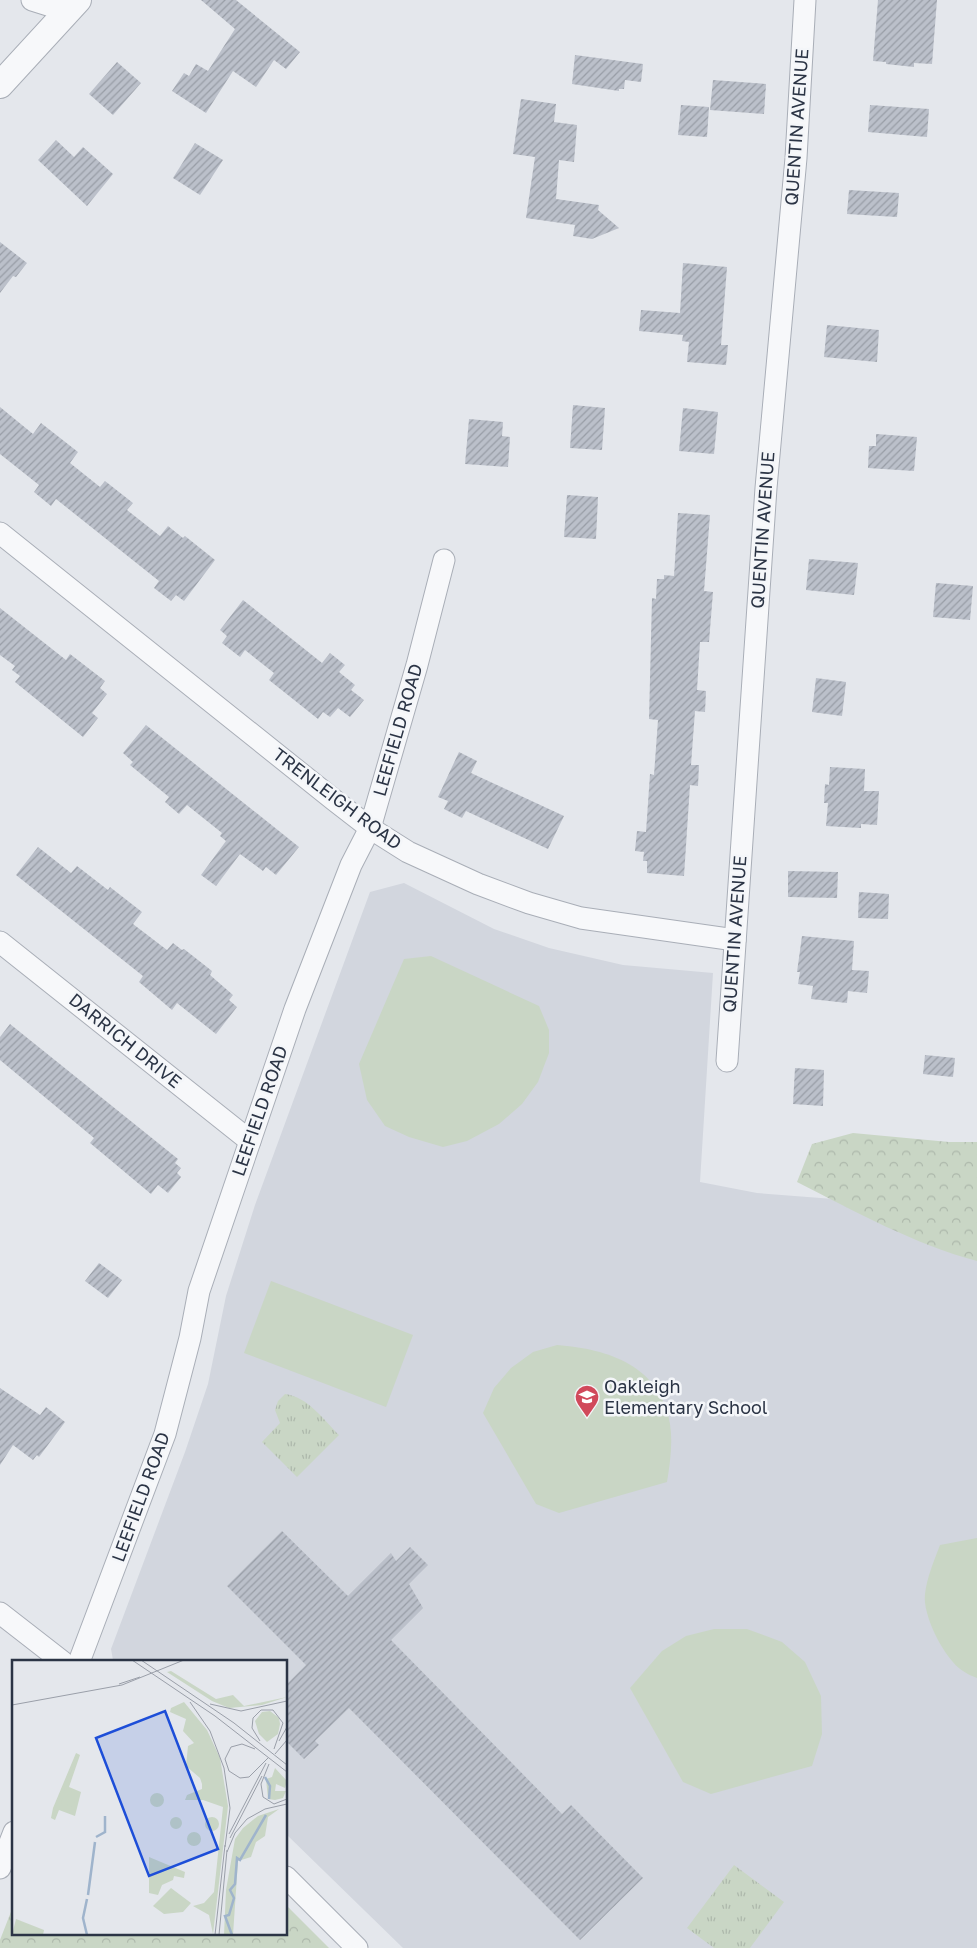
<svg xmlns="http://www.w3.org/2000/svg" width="977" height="1948" font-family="'Golos Text',sans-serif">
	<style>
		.built { fill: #d2d6de }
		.forest { fill: url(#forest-crowns) }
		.park { fill: url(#park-tufts) }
		.pitch { fill: #c9d6c5 }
		.building { fill: url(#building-hatch) }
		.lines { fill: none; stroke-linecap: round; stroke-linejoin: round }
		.minor-casing { stroke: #a9aeb7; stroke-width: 23 }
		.tertiary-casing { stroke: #a9aeb7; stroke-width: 28 }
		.minor { stroke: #f7f8fa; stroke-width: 21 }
		.tertiary { stroke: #f7f8fa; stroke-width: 26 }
		.labels { text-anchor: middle; stroke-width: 5; stroke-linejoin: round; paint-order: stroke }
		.street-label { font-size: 18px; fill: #2b3445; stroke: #f4f6f9 }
		.poi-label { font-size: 18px; fill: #2b3445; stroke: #f4f6f9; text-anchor: start }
		.inset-river { fill: none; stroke: #9fb4cc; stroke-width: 2.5 }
		.inset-road { fill: none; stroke: #9a9fa9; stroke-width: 1 }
		.view { fill: #1d4ed8; fill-opacity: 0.15; stroke: #1d4ed8; stroke-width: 2.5 }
		.inset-edge { fill: none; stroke: #2b3445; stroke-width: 2.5 }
	</style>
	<defs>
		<pattern id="forest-crowns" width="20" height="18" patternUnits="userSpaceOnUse" patternTransform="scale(1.25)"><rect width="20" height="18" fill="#c9d6c5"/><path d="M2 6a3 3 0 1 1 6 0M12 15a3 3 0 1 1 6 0" fill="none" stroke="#adb8ab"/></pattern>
		<pattern id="park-tufts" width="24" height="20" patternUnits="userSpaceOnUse" patternTransform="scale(1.25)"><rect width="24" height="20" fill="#c9d6c5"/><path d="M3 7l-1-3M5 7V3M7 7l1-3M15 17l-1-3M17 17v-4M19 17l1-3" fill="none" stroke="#adb8ab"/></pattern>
		<pattern id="building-hatch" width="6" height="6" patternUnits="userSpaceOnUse" patternTransform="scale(1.25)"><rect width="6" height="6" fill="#bbc0ca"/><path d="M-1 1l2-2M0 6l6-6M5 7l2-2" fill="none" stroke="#989da6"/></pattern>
	</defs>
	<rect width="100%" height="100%" fill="#e4e7ec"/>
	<path class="built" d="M404,883L494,929L549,948L623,965L713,973L700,1182L757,1193L977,1210V1948H403L286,1834V1662H114L113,1660L111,1649L185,1452L208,1384L226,1296L255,1205L370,892Z"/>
	<g class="forest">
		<path d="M853,1133L949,1142H977V1261C916,1245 854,1211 797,1182L812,1144Z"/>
		<path d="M14,1904V1934H286V1905L329,1948H0V1940Z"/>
	</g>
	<g class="park">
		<path d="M285,1394C308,1397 323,1419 339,1435L297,1477L262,1442L280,1423L275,1410L278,1401Z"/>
		<path d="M734,1865L784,1902L750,1948H714L687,1928Z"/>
	</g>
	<g class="pitch">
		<path d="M431,956L539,1006L549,1030V1053L538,1082L522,1104L499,1124L467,1141L443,1147L409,1137L385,1126L367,1100L359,1064L404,959Z"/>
		<path d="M271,1281L413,1335L386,1407L244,1353Z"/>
		<path d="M557,1345C609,1349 660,1366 670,1424C673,1443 670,1463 667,1482L559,1513L536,1504L483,1413L494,1388L511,1368L533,1352Z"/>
		<path d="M977,1538V1678C972,1676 967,1674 963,1671C945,1660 922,1615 925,1594C927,1577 934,1561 940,1545Z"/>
		<path d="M714,1629H747L782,1642L805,1662L821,1696L822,1734L812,1766L711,1794L683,1782L630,1688L662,1651L686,1636Z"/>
	</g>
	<g class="building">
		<path d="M201,0H236L300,52L286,69L274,60L256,87L233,71L206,113L172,91L184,73L189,76L196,64L208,71L235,29Z"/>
		<path d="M878,0H937L932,64L914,63V67L886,64V62L873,61Z"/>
		<path d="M575,55L643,64L641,82L625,80L624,89H619V91L572,84Z"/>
		<path d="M117,62L141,83L113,115L89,94Z"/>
		<path d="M713,80L766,84L764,114L710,110Z"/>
		<path d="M521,99L556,104L554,122L577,125L574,162L559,160L556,199L599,205L598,210L619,228L592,239L573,236L575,225L526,218L535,157L513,154Z"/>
		<path d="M681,105L709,107L707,137L678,135Z"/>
		<path d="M870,105L929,109L927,137L868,132Z"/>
		<path d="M56,140L74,157L83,147L113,174L87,206L38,160Z"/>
		<path d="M195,143L223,160L200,195L173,178Z"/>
		<path d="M849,190L899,193L897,217L847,214Z"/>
		<path d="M0,242L27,263L16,277L13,276L0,293Z"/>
		<path d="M683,263L727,267L721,345H728L726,365L687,362L689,342L682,341L683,335L639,331L641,310L680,313Z"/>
		<path d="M827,325L879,330L877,362L824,357Z"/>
		<path d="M573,405L605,408L602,450L570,448Z"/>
		<path d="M0,407L33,434L41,423L78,452L70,463L100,487L105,481L133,503L127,510L160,536L168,526L183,538L185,536L215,560L184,601L176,595L171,601L154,588L159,581L56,499L51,506L34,492L39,485L0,454Z"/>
		<path d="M683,408L718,412L714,454L679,451Z"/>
		<path d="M469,419L503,422L502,436L510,437L508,467L465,464Z"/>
		<path d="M876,434L917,437L914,471L868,468L869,446H876Z"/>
		<path d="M567,495L598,497L596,539L564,537Z"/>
		<path d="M678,513L710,515L704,591L713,592L709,642H700L697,690L706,691L705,712L695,711L691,765H699L698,786L690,785L684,876L647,873V861H643L644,852L635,851L637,831L646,832L650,774L654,775L658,720L649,719L652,598L656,599L657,579H664V575L674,576Z"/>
		<path d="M809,559L858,563L854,595L806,590Z"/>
		<path d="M936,583L973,586L970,620L933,617Z"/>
		<path d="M243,600L322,663L330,653L345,665L339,672L355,685L351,690L364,700L350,717L338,708L330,717L323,712L318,719L269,680L274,673L245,650L240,657L222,643L227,636L220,630Z"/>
		<path d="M0,608L66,660L70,654L105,681L100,688L107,694L92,713L98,718L83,737L15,682L20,676L12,670L15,666L0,655Z"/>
		<path d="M816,678L846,682L842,716L812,712Z"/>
		<path d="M146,725L299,847L276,875L266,867L263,871L240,854L216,886L201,875L226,841L220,836L222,833L187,805L179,814L165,802L169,797L130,765L133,762L123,753Z"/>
		<path d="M459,752L477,761L471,773L564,816L548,849L466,811L462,818L444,809L448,801L438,797Z"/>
		<path d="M830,767L865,769L864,791H879L877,825L861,824V828L826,826L828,803H824L825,784L829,785Z"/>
		<path d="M38,847L71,873L77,866L108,890L110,887L142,912L133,924L167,950L173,943L182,950L184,949L212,971L210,975L233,995L229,1000L237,1007L216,1034L177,1003L172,1010L139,982L143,976L16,875Z"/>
		<path d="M788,871L838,872L837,898L788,897Z"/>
		<path d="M859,892L889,894L888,919L858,918Z"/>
		<path d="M802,936L854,941L852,970L869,971L867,993L848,991L847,1003L811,999L813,986L798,984L800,972H797Z"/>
		<path d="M10,1024L178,1159L175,1163L181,1168L177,1173L181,1177L168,1193L158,1185L151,1194L90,1143L94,1138L0,1060V1037Z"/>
		<path d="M925,1055L955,1058L953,1077L923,1074Z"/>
		<path d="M795,1068L824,1070L823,1106L793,1104Z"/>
		<path d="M99,1263L122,1280L108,1298L85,1281Z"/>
		<path d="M0,1388L40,1415L46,1407L65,1422L39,1457L37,1455L33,1460L13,1445L0,1465Z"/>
		<path d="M282,1531L348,1596L391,1553L396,1561L410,1547L428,1565L409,1584L423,1608L391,1640L562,1814L571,1805L643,1878L580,1940L349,1708L315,1741L319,1745L304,1759L286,1741V1685L306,1665L227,1586Z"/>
	</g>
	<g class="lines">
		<defs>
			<g id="minor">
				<path d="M32,0L67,11"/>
				<path d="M0,533L334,800L370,828L408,852L478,884L529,903L581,918L735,940"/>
				<path d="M0,942L250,1141"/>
				<path d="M727,1061L766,488L796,158L805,0"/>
				<path d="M0,1613L63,1662"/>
				<path d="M79,1662L165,1434L190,1338L199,1291L295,1009L351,865L370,828L417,665L444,560"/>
				<path d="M0,1868L14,1832"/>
				<path d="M286,1877L357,1948"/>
			</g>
			<path id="tertiary" d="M0,85L78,0"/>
		</defs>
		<use href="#minor" class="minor-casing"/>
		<use href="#tertiary" class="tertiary-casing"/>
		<use href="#minor" class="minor"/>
		<use href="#tertiary" class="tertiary"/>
	</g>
	<defs>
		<symbol id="school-pin" viewBox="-11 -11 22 30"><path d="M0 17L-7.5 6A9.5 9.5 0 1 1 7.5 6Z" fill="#d1495b" stroke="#f4f6f9"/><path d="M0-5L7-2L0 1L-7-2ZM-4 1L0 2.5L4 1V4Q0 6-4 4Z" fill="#fff"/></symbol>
	</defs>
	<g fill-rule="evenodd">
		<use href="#school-pin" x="573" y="1383" width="28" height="38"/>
	</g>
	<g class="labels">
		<g class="street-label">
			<text transform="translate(797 127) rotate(-86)" y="6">QUENTIN AVENUE</text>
			<text transform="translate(763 530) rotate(-86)" y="6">QUENTIN AVENUE</text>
			<text transform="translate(398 730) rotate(-74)" y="6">LEEFIELD ROAD</text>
			<text transform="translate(337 799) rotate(37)" y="6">TRENLEIGH ROAD</text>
			<text transform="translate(735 934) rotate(-86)" y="6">QUENTIN AVENUE</text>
			<text transform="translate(125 1041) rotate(39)" y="6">DARRICH DRIVE</text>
			<text transform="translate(260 1111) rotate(-71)" y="6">LEEFIELD ROAD</text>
			<text transform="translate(141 1497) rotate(-70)" y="6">LEEFIELD ROAD</text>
		</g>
		<g class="poi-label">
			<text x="604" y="1393">Oakleigh<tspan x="604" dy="21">Elementary School</tspan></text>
		</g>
	</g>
	<g transform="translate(12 1660)">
		<rect width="275" height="275" fill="#e4e7ec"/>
		<path d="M159,11L204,39L221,35L232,46L275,37L250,45L217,48L200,41L155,12ZM172,42L195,70L208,98L216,146L201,274L197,255L181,246L192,243L202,232L211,147L191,140H173L175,135L190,129V124L188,118L174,106L176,86L182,83L171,71L174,59L158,52L159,48ZM258,51L267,58L268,64L266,74L255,82L247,74L243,61L250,52ZM263,108L275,121L273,128L264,124L263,131H274L271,138L263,140L256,139L254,119L260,117ZM267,149L256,157L253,176L244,182L239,197L226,201L221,275H212L214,230L223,179L231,168L246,156ZM137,197L173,212L172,218L162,216L161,220L150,225L146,235L137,233Z" fill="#c9d6c5"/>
		<path d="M4,259L32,270L31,275H0Z" fill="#c9d6c5"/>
		<path d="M64,93L68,95L57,127L69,132L63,156L47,150L43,160L39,158L41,148Z" fill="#c9d6c5"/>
		<path d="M53,128L63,134L62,147L49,143ZM138 140a7 7 0 1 1 14 0a7 7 0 1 1-14 0ZM158 163a6 6 0 1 1 12 0a6 6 0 1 1-12 0ZM193 164a7 7 0 1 1 14 0a7 7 0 1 1-14 0ZM175 179a7 7 0 1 1 14 0a7 7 0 1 1-14 0ZM159,228L179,243L171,252L152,254L141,246Z" fill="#c9d6c5"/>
		<path class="inset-river" d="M253,117L258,126L257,139M84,177L93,172V156M76,235L83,182M75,239L71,258L75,275M220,275L213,256L217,255L222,238L218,230L223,224L225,198L228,200L254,155"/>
		<path class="inset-road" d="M120,0L203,56L275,112M129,0L222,63L275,105M107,24L128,17M178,42L198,71L212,108L218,148L213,187M198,44L229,51L275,41M0,45L110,25L172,0M248,81L240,68L241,58L249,50H261L271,63L262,89M267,81L275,67M243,89L230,84L219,87L213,99L217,111L228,118L237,117L256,98M263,94L275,80M257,104L249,124L251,137L262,144L275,139M217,174L254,103M218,178L250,116M215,192L223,173L235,159L253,149L275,144M203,275L213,185M207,275L215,190"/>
		<path class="view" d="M153,51L206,189L137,216L84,78Z"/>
		<rect width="275" height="275" class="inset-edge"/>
	</g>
</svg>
